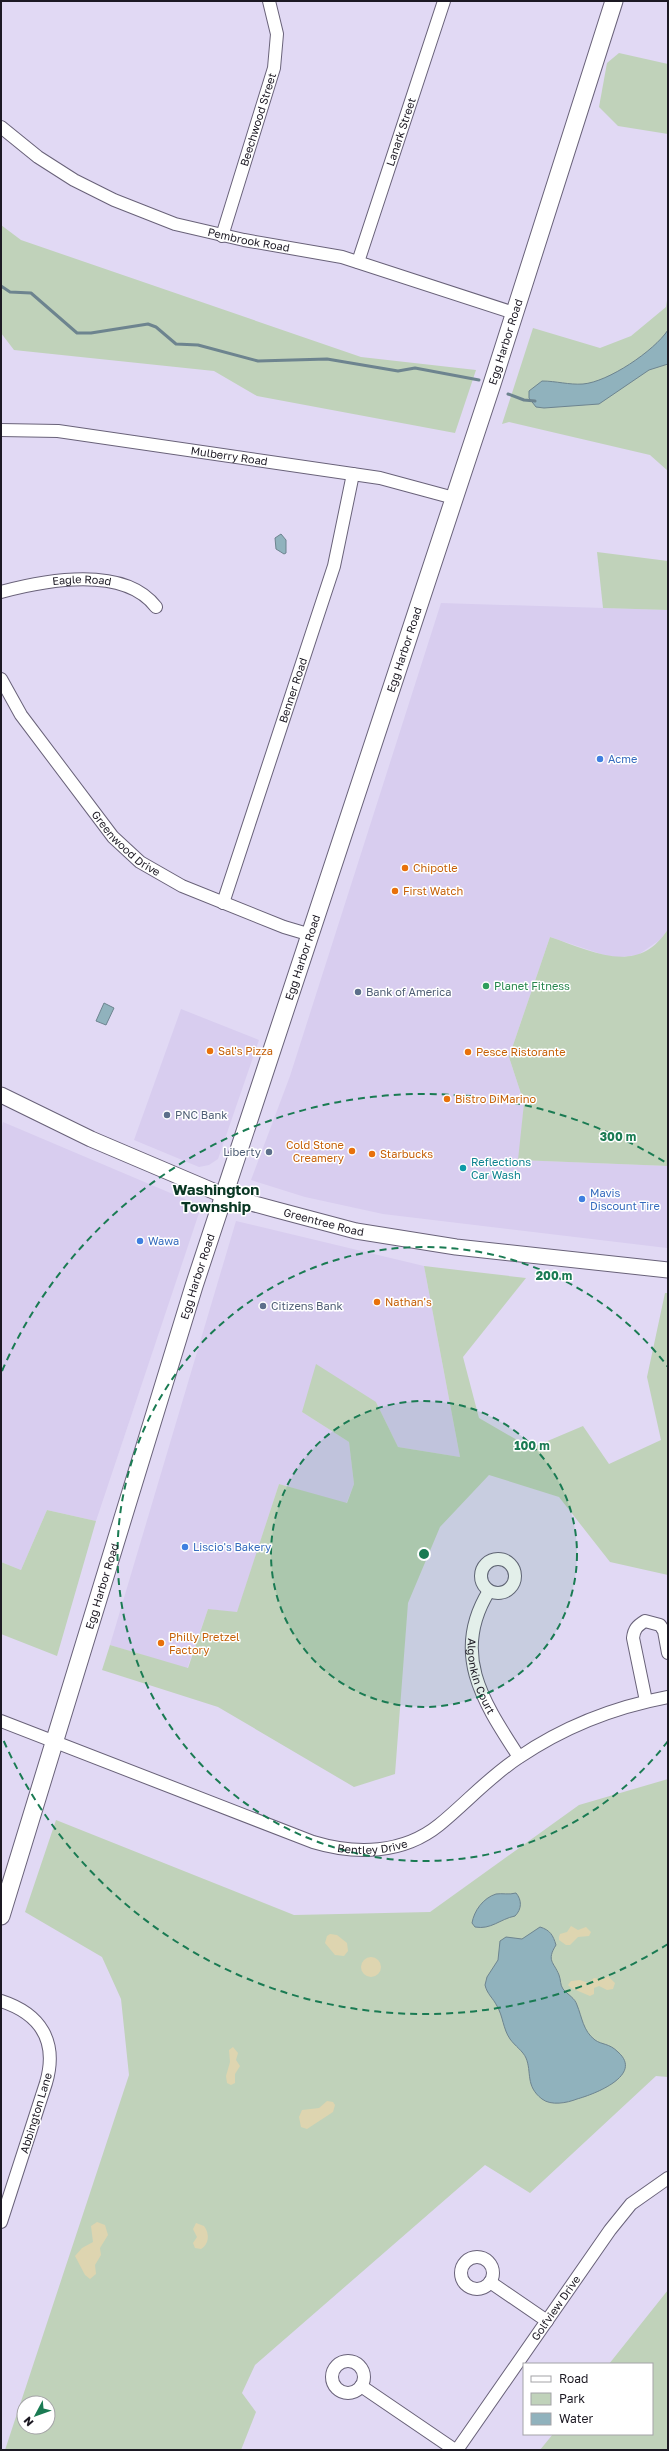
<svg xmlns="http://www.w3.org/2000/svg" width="669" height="2451" font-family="'Golos Text',sans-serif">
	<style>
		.built { fill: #d8cdef }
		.green { fill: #c0d2ba; fill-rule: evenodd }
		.sand { fill: #ded5b0 }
		.water { fill: #90b2bd; stroke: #6d848f }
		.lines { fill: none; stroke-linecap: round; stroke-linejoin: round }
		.stream { stroke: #6d848f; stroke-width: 3 }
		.minor-casing { stroke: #696279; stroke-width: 14 }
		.tertiary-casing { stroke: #696279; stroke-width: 17 }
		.secondary-casing { stroke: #696279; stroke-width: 19 }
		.minor { stroke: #fff; stroke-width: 12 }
		.tertiary { stroke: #fff; stroke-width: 15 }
		.secondary { stroke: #fff; stroke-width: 17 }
		.ring { fill: none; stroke: #1a7b53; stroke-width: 2; stroke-dasharray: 7 5 }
		.shop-dot { fill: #3f7fe0; stroke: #fff; stroke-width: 1.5 }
		.food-dot { fill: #e8710a; stroke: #fff; stroke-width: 1.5 }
		.leisure-dot { fill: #2e9e5b; stroke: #fff; stroke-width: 1.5 }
		.service-dot { fill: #5c6f8a; stroke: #fff; stroke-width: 1.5 }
		.culture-dot { fill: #0f9aa8; stroke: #fff; stroke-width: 1.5 }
		.labels { text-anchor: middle; stroke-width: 3; stroke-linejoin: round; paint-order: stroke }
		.street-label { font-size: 11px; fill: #1c1923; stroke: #fff }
		.shop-label { font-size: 11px; fill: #366cbe; stroke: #fff; text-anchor: start }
		.food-label { font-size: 11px; fill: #c56008; stroke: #fff; text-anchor: start }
		.leisure-label { font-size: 11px; fill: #27864d; stroke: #fff; text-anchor: start }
		.service-label { font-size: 11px; fill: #4e5e75; stroke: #fff; text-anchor: start }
		.culture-label { font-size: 11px; fill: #0d838f; stroke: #fff; text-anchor: start }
		.district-label { font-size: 15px; font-weight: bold; fill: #093723; stroke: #fff }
		.centre { fill: #1a7b53; stroke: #fff; stroke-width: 2 }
		.ring-label { font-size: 12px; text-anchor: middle; font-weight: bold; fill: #1a7b53; stroke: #fff; stroke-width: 3; stroke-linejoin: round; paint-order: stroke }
	</style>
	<rect width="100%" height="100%" fill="#e1d9f4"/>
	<g class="built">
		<path d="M441,603L668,610V929L661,939L638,955L613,958L550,937L509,1057L524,1103L519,1160L668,1166L667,1248L383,1214L305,1197L251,1180L290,1076Z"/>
		<path d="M181,1009L259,1040L218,1159L209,1165L199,1167L134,1140Z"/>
		<path d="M3,1122L194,1203L199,1213L96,1521L47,1510L21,1570L1,1562V1131Z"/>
		<path d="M236,1221L424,1266L460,1457L398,1447L376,1402L302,1412L349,1442L354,1484L346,1504L279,1484L237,1613L208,1609L187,1669L110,1645Z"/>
	</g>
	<g class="green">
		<path d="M619,53L668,64V134L618,126L599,107L607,63Z"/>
		<path d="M1,225L21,240L361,357L476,370L455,433L257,396L214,371L14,350L1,333Z"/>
		<path d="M668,294V471L650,455L509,422L502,424L533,328L600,348L631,336L666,307Z"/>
		<path d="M597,552L668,561V610L603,608Z"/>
		<path d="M668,929V1166L518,1160L524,1103L509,1057L550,937C592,951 638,977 668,929Z"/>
		<path d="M424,1266L526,1278L463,1357L479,1418L531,1448L583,1426L609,1464L661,1440L647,1377L665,1293H668V1575L610,1562L559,1497L489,1475L440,1527L408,1603L395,1774L354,1787L218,1707L102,1670L110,1645L188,1668L208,1609L237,1612L279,1484L347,1503L354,1484L349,1442L302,1412L316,1364L376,1402L398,1447L460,1457Z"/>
		<path d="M47,1510L96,1521L57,1656L1,1634V1562L21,1570Z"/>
		<path d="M668,1779V2077L656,2076L530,2193L485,2165L255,2365L242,2393L256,2412L241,2450H5L129,2075L121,1999L102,1957L25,1912L56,1820L294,1915L430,1912L579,1805ZM24,2403H48V2427H24Z"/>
		<path d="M668,2290V2450H540L553,2434H652V2364H609Z"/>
	</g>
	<g class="sand">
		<path d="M571,1926L578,1930L586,1927L591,1932L589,1936L578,1937L570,1945H566L559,1940V1937L560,1934L567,1932Z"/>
		<path d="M330,1934L337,1935L347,1943L348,1951L344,1956L335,1955L325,1943L327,1936Z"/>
		<circle cx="371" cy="1967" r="10"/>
		<path d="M608,1976L615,1983L613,1989L607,1990L599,1986L594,1988V1994L590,1996L571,1988L568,1985L571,1981L580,1980L588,1983L594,1978L602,1979Z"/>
		<path d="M233,2047L238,2053L236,2060L240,2066L235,2074V2083L231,2085L227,2083L226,2076L230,2062L229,2050Z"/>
		<path d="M327,2101L333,2102L335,2105L333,2112L307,2129L301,2127L299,2117L302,2110L319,2108Z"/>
		<path d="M97,2222L105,2225L108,2235L100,2248L101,2255L95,2265L96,2274L90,2279L85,2275L75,2256L82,2248L93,2242L91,2226Z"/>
		<path d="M196,2223L204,2226C210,2234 209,2244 201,2249L195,2248L193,2243L197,2237L193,2229Z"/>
	</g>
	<g class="water">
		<path d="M668,330V364L649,370L599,404L544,408L536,407L529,398V391L542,381C556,381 569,385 583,384C608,382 654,351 668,330Z"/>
		<path d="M281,534L286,540V553L284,554L276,549L275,538Z"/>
		<path d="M104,1003L114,1008L106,1025L96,1021Z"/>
		<path d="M516,1893C522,1900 522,1909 515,1916C500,1919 491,1930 475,1927L472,1923C474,1911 483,1898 496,1894C502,1893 509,1895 516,1893Z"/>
		<path d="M540,1927C550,1930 553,1935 556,1945C546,1961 554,1962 559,1975C561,1980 560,1985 563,1989C568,1995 575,1998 577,2005C582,2017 583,2031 595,2040C602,2045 609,2043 618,2052C644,2075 595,2094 577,2099C567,2103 551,2106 542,2099C525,2086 532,2072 526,2058C523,2051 515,2046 510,2039C503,2029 503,2016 497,2006C493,1998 487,1994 485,1985L487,1977L498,1960L500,1941L506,1937L522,1939Z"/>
	</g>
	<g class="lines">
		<g class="stream">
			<path d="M1,286L10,292L31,293L77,333H91L148,324L156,327L176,344L198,345L258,361L327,359L398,371L415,368L479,380"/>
			<path d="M508,394L524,400L535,401"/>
		</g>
		<defs>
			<g id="minor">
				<path id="s1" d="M1,127L38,157L74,180L114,200L175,224L244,240L342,257L514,313"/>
				<path id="s2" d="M222,236L274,68L277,34L269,1"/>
				<path id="s3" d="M358,262L444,1"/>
				<path id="s4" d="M1,430L58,431L380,478L454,498"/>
				<path id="s5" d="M1,592C45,580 124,565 156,607"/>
				<path id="s6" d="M1,679L21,715L113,837L140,862L182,886L284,927L311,935"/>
				<path id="s7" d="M223,903L334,566L353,474"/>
				<circle cx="498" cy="1576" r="17"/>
				<path id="s8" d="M489,1591C450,1654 484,1703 519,1757"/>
				<path d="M646,1701L633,1638C634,1629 637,1626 645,1621L660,1625L664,1631L668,1653"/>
				<path id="s9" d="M1,1721L313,1842C356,1855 403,1854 439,1825C466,1803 489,1777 518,1758C562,1728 615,1707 668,1697"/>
				<path d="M1,2001C41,2014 58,2042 46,2083L1,2222"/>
				<circle cx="477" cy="2273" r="16"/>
				<path d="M490,2282L547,2321"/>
				<circle cx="348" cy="2377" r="16"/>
				<path d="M361,2386L455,2450"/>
				<path id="s10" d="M457,2450L610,2230L631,2204L668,2178"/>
			</g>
			<g id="tertiary">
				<path id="s11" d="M1,1095L91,1139L225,1196L277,1210L356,1231L456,1247L668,1270"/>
			</g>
			<g id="secondary">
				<path id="s12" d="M1,1916L194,1286L492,384L614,1"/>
			</g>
		</defs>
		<use href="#minor" class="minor-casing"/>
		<use href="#tertiary" class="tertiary-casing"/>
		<use href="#secondary" class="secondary-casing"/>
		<use href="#minor" class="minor"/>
		<use href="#tertiary" class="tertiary"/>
		<use href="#secondary" class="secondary"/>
	</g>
	<circle cx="424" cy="1554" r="153" fill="#1a7b53" fill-opacity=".12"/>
	<g class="ring">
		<circle cx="424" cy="1554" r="153"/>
		<path d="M668 1741A307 307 0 1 1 668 1367"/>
		<path d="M668 1944A460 460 0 0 1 2 1737M2 1371A460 460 0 0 1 668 1164"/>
	</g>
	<g class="shop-dot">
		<circle cx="600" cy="759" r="4"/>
		<circle cx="582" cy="1199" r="4"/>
		<circle cx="140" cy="1241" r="4"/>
		<circle cx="185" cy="1547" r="4"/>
	</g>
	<g class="food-dot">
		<circle cx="405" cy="868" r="4"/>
		<circle cx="395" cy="891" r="4"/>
		<circle cx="210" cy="1051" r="4"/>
		<circle cx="468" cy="1052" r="4"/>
		<circle cx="447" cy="1099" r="4"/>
		<circle cx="352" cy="1151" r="4"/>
		<circle cx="372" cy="1154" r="4"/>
		<circle cx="377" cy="1302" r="4"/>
		<circle cx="161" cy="1643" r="4"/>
	</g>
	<circle class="leisure-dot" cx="486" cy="986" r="4"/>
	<g class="service-dot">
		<circle cx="358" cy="992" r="4"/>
		<circle cx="167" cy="1115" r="4"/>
		<circle cx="269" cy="1152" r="4"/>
		<circle cx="263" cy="1306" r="4"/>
	</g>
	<circle class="culture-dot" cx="463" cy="1168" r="4"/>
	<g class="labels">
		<g class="street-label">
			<text dy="4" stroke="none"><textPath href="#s2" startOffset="122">Beechwood Street</textPath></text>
			<text dy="4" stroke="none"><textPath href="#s3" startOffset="137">Lanark Street</textPath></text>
			<text dy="4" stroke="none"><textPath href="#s1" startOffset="276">Pembrook Road</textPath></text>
			<text dy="4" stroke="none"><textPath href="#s12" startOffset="1653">Egg Harbor Road</textPath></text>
			<text dy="4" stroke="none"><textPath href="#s4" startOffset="230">Mulberry Road</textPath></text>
			<text dy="4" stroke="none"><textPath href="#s5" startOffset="82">Eagle Road</textPath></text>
			<text dy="4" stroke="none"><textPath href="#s12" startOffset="1329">Egg Harbor Road</textPath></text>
			<text dy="4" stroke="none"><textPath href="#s7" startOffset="224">Benner Road</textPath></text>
			<text dy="4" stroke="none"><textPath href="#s6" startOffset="208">Greenwood Drive</textPath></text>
			<text dy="4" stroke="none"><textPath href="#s12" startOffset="1005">Egg Harbor Road</textPath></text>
			<text dy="4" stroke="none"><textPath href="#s11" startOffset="348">Greentree Road</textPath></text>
			<text dy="4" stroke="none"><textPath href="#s12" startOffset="669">Egg Harbor Road</textPath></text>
			<text dy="4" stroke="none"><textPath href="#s12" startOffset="345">Egg Harbor Road</textPath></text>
			<text dy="4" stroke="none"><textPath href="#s8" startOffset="90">Algonkin Court</textPath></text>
			<text dy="4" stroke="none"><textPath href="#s9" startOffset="395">Bentley Drive</textPath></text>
			<text transform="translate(36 2113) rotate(-73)" y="4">Abbington Lane</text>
			<text dy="4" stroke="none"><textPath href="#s10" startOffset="173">Golfview Drive</textPath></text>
		</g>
		<g class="shop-label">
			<text x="608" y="763">Acme</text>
			<text x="590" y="1197">Mavis<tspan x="590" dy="13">Discount Tire</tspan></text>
			<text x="148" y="1245">Wawa</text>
			<text x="193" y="1551">Liscio's Bakery</text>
		</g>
		<g class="food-label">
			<text x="413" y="872">Chipotle</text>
			<text x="403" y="895">First Watch</text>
			<text x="218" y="1055">Sal's Pizza</text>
			<text x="476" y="1056">Pesce Ristorante</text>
			<text x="455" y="1103">Bistro DiMarino</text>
			<text x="344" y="1149" text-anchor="end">Cold Stone<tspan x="344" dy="13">Creamery</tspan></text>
			<text x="380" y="1158">Starbucks</text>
			<text x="385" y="1306">Nathan's</text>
			<text x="169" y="1641">Philly Pretzel<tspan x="169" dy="13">Factory</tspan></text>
		</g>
		<g class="leisure-label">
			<text x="494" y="990">Planet Fitness</text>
		</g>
		<g class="service-label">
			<text x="366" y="996">Bank of America</text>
			<text x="175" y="1119">PNC Bank</text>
			<text x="261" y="1156" text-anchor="end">Liberty</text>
			<text x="271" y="1310">Citizens Bank</text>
		</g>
		<g class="culture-label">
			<text x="471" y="1166">Reflections<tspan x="471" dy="13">Car Wash</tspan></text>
		</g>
		<g class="district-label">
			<text x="216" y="1195">Washington<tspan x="216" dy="17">Township</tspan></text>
		</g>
	</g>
	<circle cx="424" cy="1554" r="6" class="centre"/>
	<g class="ring-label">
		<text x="618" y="1141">300 m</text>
		<text x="554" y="1280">200 m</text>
		<text x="532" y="1450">100 m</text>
	</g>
	<rect width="669" height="2451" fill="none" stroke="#1c1923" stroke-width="4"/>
	<rect x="523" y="2363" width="130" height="72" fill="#ffffff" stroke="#a4a3a7"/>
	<rect x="531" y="2376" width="20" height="6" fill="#ffffff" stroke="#a4a3a7"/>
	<text x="559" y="2383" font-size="12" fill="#1c1923">Road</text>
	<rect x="531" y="2393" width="20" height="12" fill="#c0d2ba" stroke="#a4a3a7"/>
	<text x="559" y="2403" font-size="12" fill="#1c1923">Park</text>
	<rect x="531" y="2413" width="20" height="12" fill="#90b2bd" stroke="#a4a3a7"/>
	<text x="559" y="2423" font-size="12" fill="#1c1923">Water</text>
	<g transform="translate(36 2415) rotate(229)"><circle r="19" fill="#ffffff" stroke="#a4a3a7"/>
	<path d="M0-3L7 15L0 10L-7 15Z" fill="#1a7b53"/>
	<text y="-6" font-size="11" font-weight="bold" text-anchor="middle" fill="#1c1923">N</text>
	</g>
</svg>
